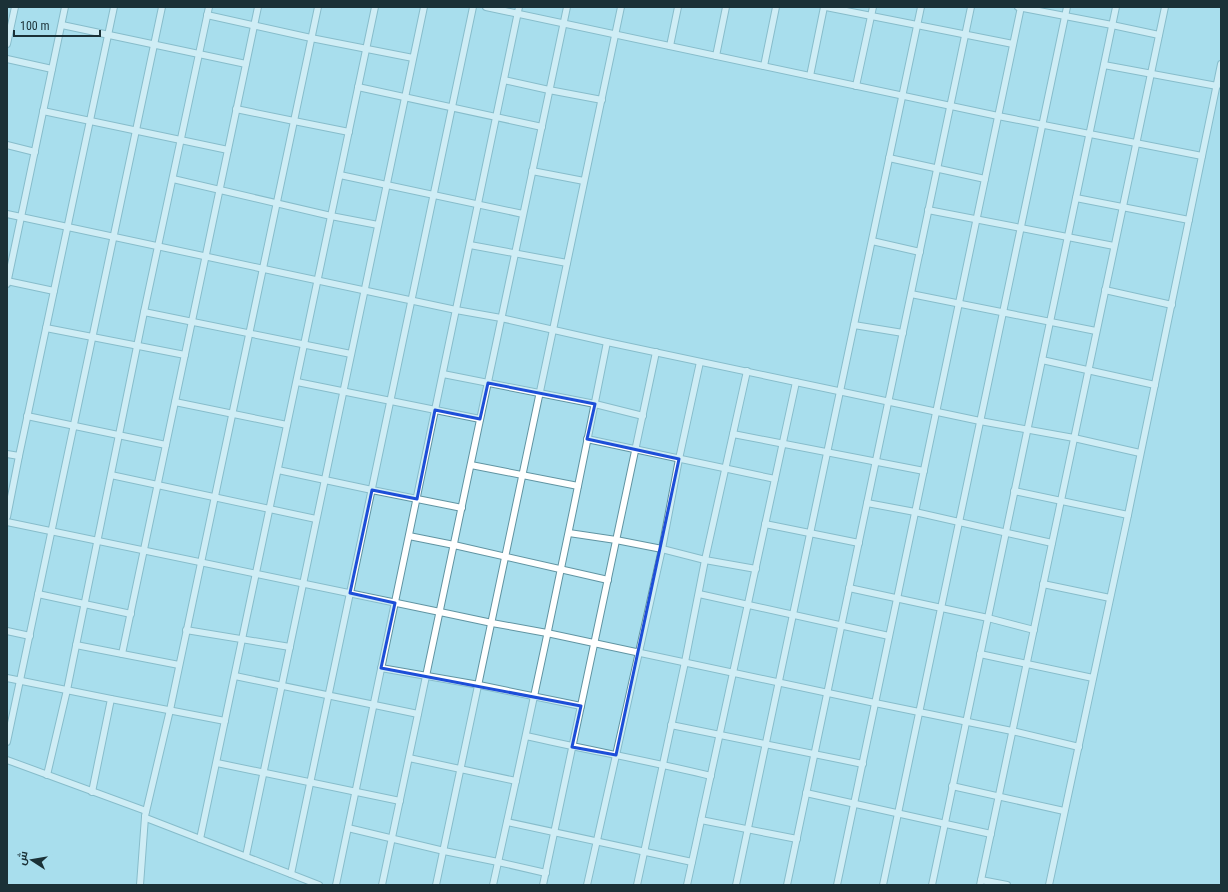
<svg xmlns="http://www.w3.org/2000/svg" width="1228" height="892" font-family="'Roboto Condensed',Cairo,sans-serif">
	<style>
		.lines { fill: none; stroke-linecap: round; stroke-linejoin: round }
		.minor-casing { stroke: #6094a2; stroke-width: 8 }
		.minor { stroke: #fff; stroke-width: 6 }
		.marked { fill: none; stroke: #1d4ed8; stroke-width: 3; stroke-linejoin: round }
	</style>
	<rect width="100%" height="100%" fill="#a8deed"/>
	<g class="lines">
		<defs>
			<g id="minor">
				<path d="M318,7L170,710L145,816L146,818L319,885"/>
				<path d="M486,7L998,116L1202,156"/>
				<path d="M826,7L1013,44"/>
				<path d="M1018,7L1112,25L1159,35"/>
				<path d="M207,15L311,38L413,58"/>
				<path d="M62,25L246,64"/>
				<path d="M7,44L15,7"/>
				<path d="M670,46L678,7"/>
				<path d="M716,56L726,7"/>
				<path d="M7,59L52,69"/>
				<path d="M1104,65L1217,86"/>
				<path d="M764,66L776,7"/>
				<path d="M810,76L824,7"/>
				<path d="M504,80L549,90L602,100"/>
				<path d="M856,86L873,7"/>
				<path d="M358,87L542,127"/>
				<path d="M236,109L294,121L349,132"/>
				<path d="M43,111L228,150"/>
				<path d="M7,145L35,152"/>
				<path d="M889,158L985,179"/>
				<path d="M532,171L584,181"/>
				<path d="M340,175L523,214"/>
				<path d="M173,179L331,216L378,225"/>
				<path d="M1076,198L1189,220"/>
				<path d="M928,210L1114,246"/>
				<path d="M7,214L456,310L501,318L607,342L980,421L1074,438L1140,453"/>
				<path d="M872,241L920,252"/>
				<path d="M470,245L567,263"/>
				<path d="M7,281L54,291"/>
				<path d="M7,284L65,7"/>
				<path d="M1105,290L1172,305"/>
				<path d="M911,294L1096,331"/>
				<path d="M144,312L351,354"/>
				<path d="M854,325L903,333"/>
				<path d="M46,328L185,355"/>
				<path d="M1042,360L1155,385"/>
				<path d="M443,374L595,404L643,416"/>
				<path d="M297,382L480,419"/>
				<path d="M175,402L287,425"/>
				<path d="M27,416L166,445"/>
				<path d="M733,434L924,471"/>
				<path d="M587,439L775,479"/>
				<path d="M7,454L19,456"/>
				<path d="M471,465L578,486"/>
				<path d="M278,470L372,490L462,508"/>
				<path d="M111,475L316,519"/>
				<path d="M1014,491L1128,515"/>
				<path d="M867,503L915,512L1052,543"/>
				<path d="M7,517L19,456L114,7"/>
				<path d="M7,522L440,612L492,623L547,633L875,703L1012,731L1079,747"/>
				<path d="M765,524L859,543"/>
				<path d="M569,533L616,540L662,549L705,560L756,569"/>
				<path d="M409,536L454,545L608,580"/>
				<path d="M1043,584L1110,598"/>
				<path d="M849,588L988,618L1034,630"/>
				<path d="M38,594L131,614"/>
				<path d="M699,594L889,636"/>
				<path d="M186,630L290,647"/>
				<path d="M7,631L30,636"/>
				<path d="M76,645L179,665"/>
				<path d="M122,654L258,7"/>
				<path d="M980,654L1093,678"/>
				<path d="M381,668L479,685L581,706"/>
				<path d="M235,676L418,714"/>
				<path d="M7,678L111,699L225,721"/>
				<path d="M671,725L863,764"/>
				<path d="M526,736C587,750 650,761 711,776"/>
				<path d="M7,742L162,7"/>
				<path d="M409,758L516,781"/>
				<path d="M7,760L146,811"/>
				<path d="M217,763L400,801"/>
				<path d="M47,775L67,690L144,312L209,7"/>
				<path d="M952,786L1064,811"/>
				<path d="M92,792L111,699"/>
				<path d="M806,793L991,834"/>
				<path d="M701,820L797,839"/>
				<path d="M507,822L692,862"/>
				<path d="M348,828L444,851L498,862L546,873"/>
				<path d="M200,839L375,7"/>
				<path d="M246,856L424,7"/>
				<path d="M291,874L473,7"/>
				<path d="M981,880L1007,885"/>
				<path d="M140,885L145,817"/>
				<path d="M336,885L519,7"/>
				<path d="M382,885L567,7"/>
				<path d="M436,885L621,7"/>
				<path d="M493,885C533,705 571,524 607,342"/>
				<path d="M543,885L656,352"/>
				<path d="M587,885L662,549L679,459L700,362"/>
				<path d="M637,885L685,662L705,560L747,371"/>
				<path d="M687,885L796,382"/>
				<path d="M736,885L921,7"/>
				<path d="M787,885L971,7"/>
				<path d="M837,885L1021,7"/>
				<path d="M883,885L1067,7"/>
				<path d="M932,885L1116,7"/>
				<path d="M980,885L1165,7"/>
				<path d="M1049,885L1128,515L1221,64"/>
			</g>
		</defs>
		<use href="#minor" class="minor-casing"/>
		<use href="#minor" class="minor"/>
	</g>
	<path d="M0 0H1228V892H0ZM488,383L595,404L587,439L679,459L616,755L572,747L581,706L381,668L395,603L350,593L372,490L417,499L435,410L480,419Z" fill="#a8deed" fill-opacity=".55" fill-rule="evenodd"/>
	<path class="marked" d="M488,383L595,404L587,439L679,459L616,755L572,747L581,706L381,668L395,603L350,593L372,490L417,499L435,410L480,419Z"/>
	<rect width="1228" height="892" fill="none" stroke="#1b3137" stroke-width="16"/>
	<g transform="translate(32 860) rotate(282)" stroke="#a8deed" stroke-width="3" paint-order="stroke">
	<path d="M0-3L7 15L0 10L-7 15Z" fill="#1b3137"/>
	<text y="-6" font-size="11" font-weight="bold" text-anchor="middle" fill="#1b3137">ش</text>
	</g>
	<path d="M14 30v6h86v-6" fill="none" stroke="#1b3137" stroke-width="2"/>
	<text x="20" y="30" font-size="12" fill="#1b3137" stroke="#a8deed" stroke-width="3" paint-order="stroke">100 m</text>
</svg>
